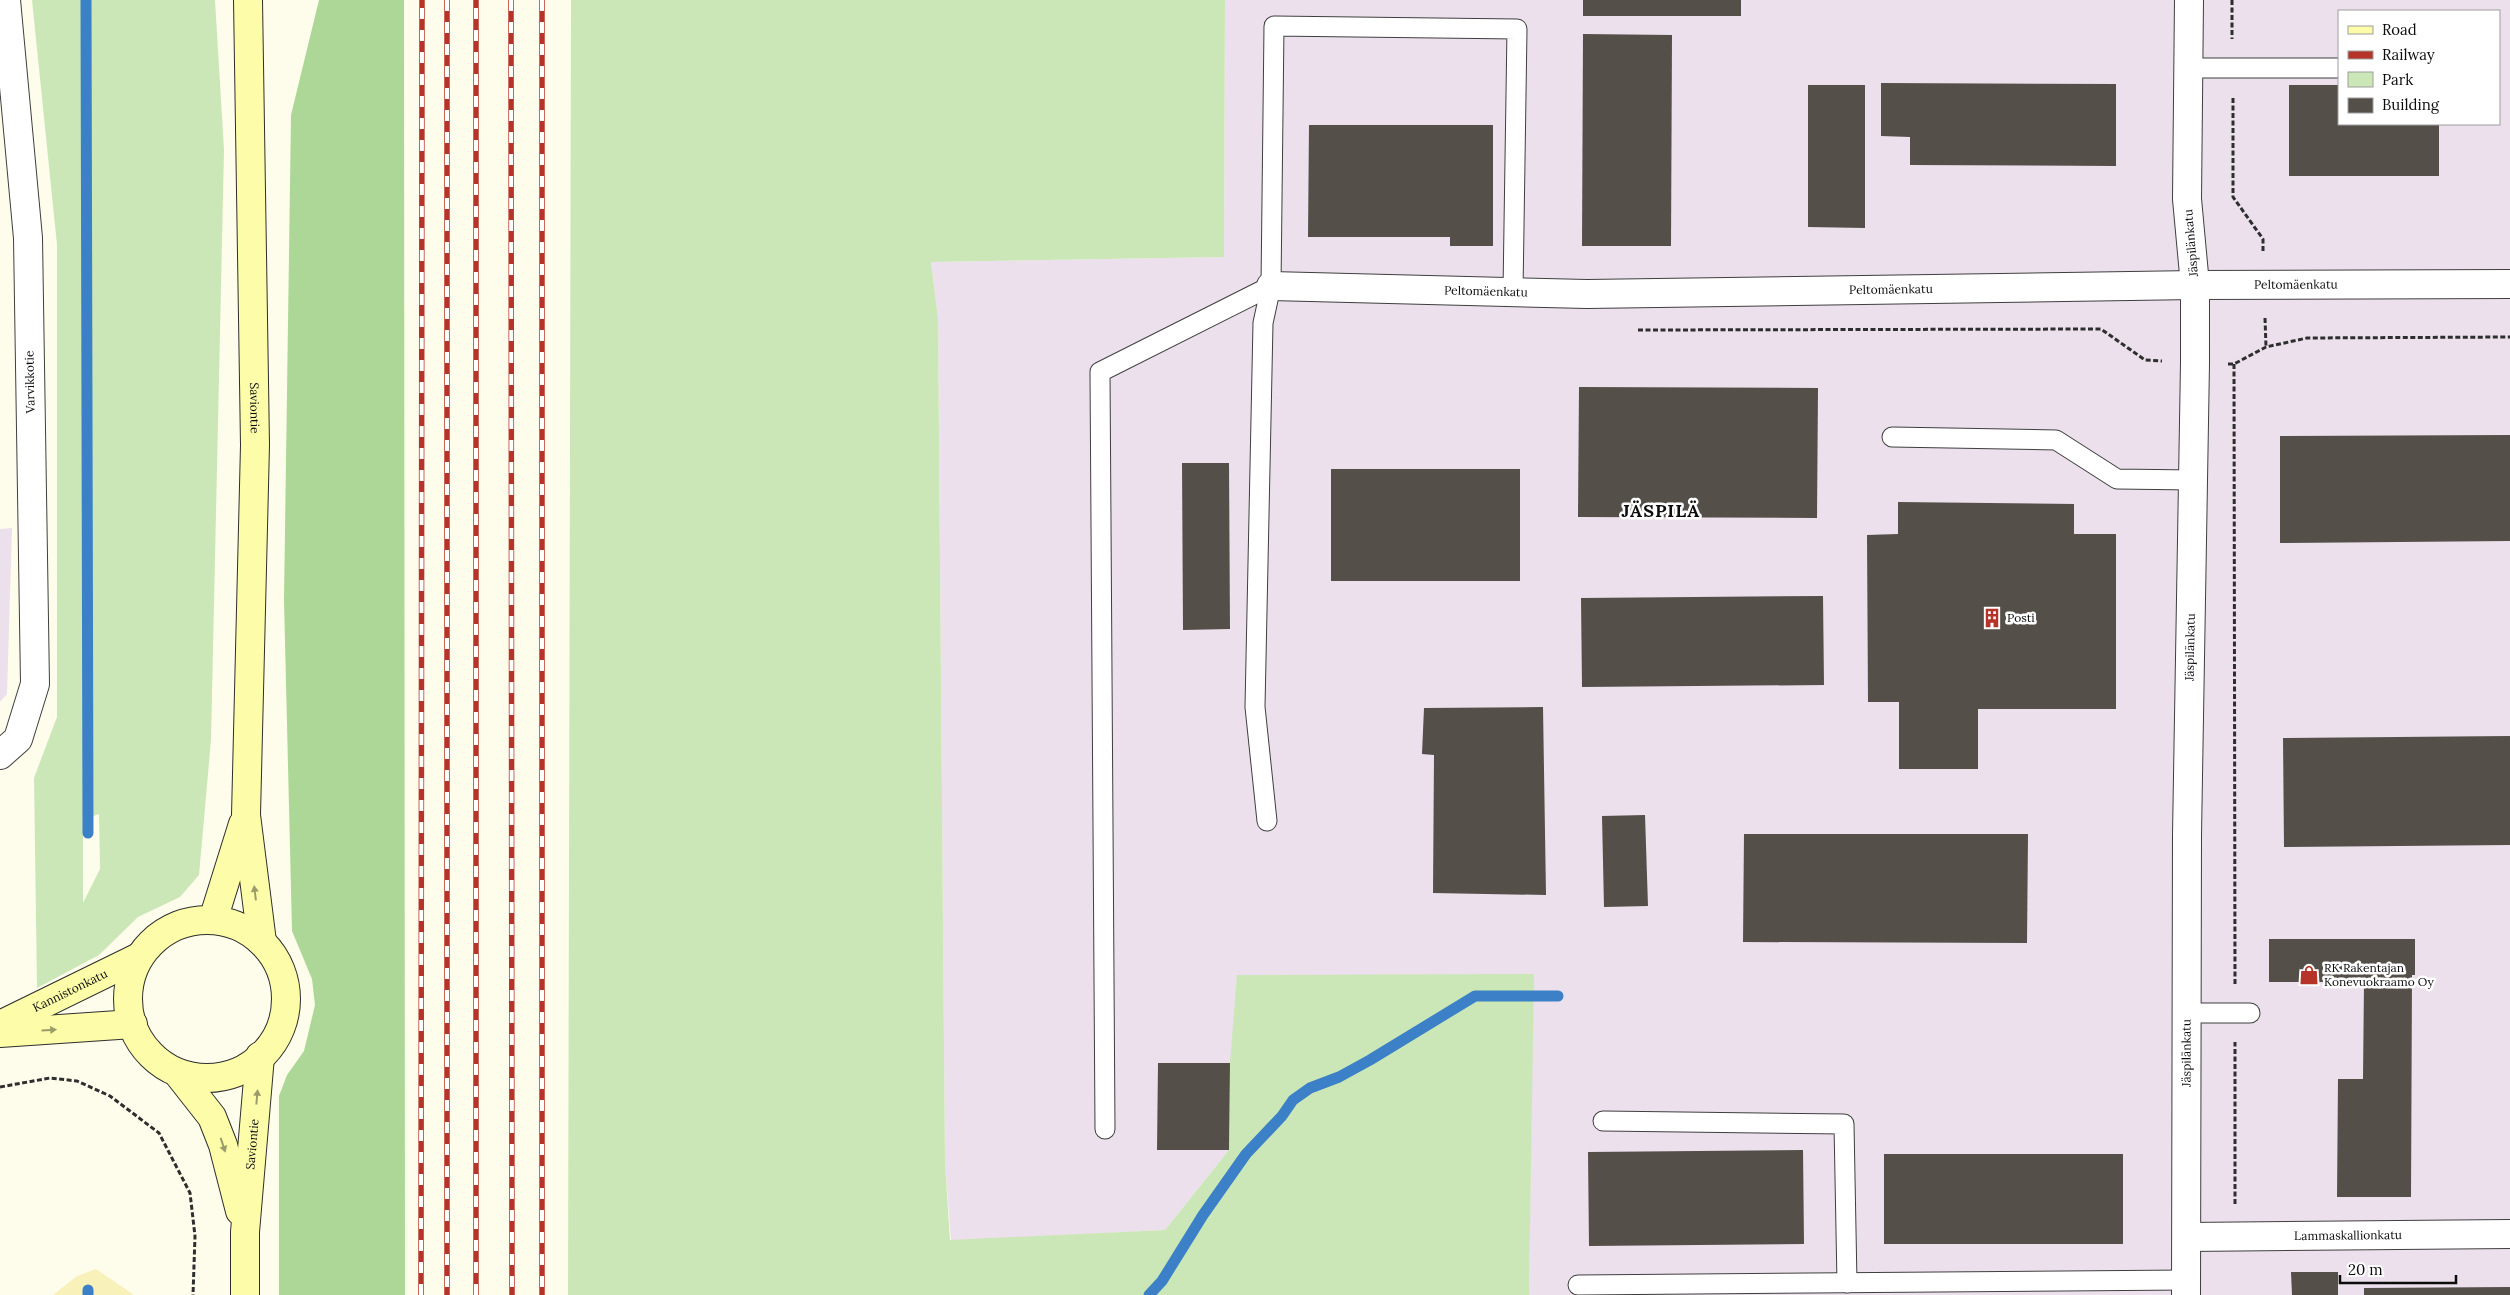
<svg xmlns="http://www.w3.org/2000/svg" width="2510" height="1295" font-family="Lora,serif">
	<style>
		.industrial { fill: #ebe0eb; fill-rule: evenodd }
		.green { fill: #cbe7b7; fill-rule: evenodd }
		.forest { fill: #add797 }
		.sand { fill: #f8f1ba }
		.lines { fill: none; stroke-linecap: round; stroke-linejoin: round }
		.stream { stroke: #3c80c8; stroke-width: 11 }
		.building { fill: #544f49 }
		.lane-casing { stroke: #3f3f3f; stroke-width: 21 }
		.street-casing { stroke: #3f3f3f; stroke-width: 30 }
		.secondary-casing { stroke: #2e2e2e; stroke-width: 30 }
		.path { stroke: #2e2e2e; stroke-width: 3; stroke-dasharray: 5 2.5; stroke-linecap: butt }
		.lane { stroke: #fff; stroke-width: 19 }
		.street { stroke: #fff; stroke-width: 28 }
		.secondary { stroke: #fcfca9; stroke-width: 28 }
		.rail-casing { stroke: #b6332a; stroke-width: 5.5 }
		.rail { stroke: #fff; stroke-width: 4; stroke-dasharray: 11; stroke-linecap: butt }
		.oneway { fill: #9c9c6a }
		.labels { text-anchor: middle; stroke-width: 5; stroke-linejoin: round; paint-order: stroke }
		.street-label { font-size: 12px; fill: #0c0c0c; stroke: #fff }
		.poi-label { font-size: 12px; fill: #0c0c0c; stroke: #fff; text-anchor: start }
		.district-label { font-size: 18px; font-weight: bold; letter-spacing: 1px; fill: #0c0c0c; stroke: #fff }
	</style>
	<rect width="100%" height="100%" fill="#fefdec"/>
	<g class="industrial">
		<path d="M1225,0H2510V1295H1529L1533,974L1230,1063L1229,1150L1165,1230L951,1241L945,1163L938,318L931,262L1224,257ZM2339,11H2499V124H2339Z"/>
		<path d="M12,528L7,694L0,702V529Z"/>
	</g>
	<g class="green">
		<path d="M32,0H215L224,150L211,740L199,875L180,897L138,917L99,955L37,988L34,778L57,717V245ZM99,814L100,869L83,903V820Z"/>
		<path d="M571,0H1225L1224,257L931,262L938,318L945,1163L950,1240L1165,1230L1229,1150L1230,1063L1237,975L1534,974L1529,1295H568Z"/>
	</g>
	<path class="forest" d="M319,0H404L405,1295H279V1096L287,1075L304,1051L315,1005L312,979L292,931L284,600L291,115Z"/>
	<path class="sand" d="M96,1269L134,1295H53L77,1276Z"/>
	<g class="lines">
		<g class="stream">
			<path d="M86,0L88,833"/>
			<path d="M88,1290V1295"/>
			<path d="M1149,1295L1162,1281L1203,1215L1246,1154L1282,1116L1293,1100L1310,1088L1339,1077L1370,1060L1475,996H1558"/>
		</g>
	</g>
	<g class="building">
		<rect x="1583" y="0" width="158" height="16"/>
		<path d="M1583,34L1672,35L1671,246H1582Z"/>
		<path d="M1881,83L2116,84V166L1910,165V137L1881,136Z"/>
		<path d="M1808,85H1865V228L1808,227Z"/>
		<path d="M2289,85H2339V124H2439V176H2289Z"/>
		<path d="M1309,125H1493V246H1450V237H1308Z"/>
		<path d="M1579,387L1818,388L1817,518L1578,517Z"/>
		<path d="M2510,435V541L2280,543V436Z"/>
		<path d="M1182,463H1229L1230,629L1183,630Z"/>
		<rect x="1331" y="469" width="189" height="112"/>
		<path d="M1898,502L2074,504V534H2116V709H1978V769H1899V702H1868L1867,535L1898,534Z"/>
		<path d="M1823,596L1824,685L1582,687L1581,598Z"/>
		<path d="M1543,707L1546,895L1433,893L1434,755L1422,754L1424,708Z"/>
		<path d="M2510,736V845L2284,847L2283,738Z"/>
		<path d="M1645,815L1648,906L1604,907L1602,816Z"/>
		<path d="M1744,834H2028L2027,943L1743,942Z"/>
		<path d="M2269,939H2415V975H2412L2411,1197H2337L2338,1079H2363L2364,982H2269Z"/>
		<path d="M1158,1063H1230L1229,1150H1157Z"/>
		<path d="M1803,1150L1804,1244L1589,1246L1588,1152Z"/>
		<rect x="1884" y="1154" width="239" height="90"/>
		<path d="M2291,1272H2338V1295H2292Z"/>
		<path d="M2510,1287V1295H2364V1288Z"/>
	</g>
	<g class="lines">
		<defs>
			<g id="lane">
				<path d="M2189,68H2339"/>
				<path d="M1892,437L2056,440L2117,479L2193,480"/>
				<path d="M1267,821L1255,707L1263,323L1271,286L1274,26L1517,29L1513,292"/>
				<path d="M2187,1013H2250"/>
				<path d="M1603,1121L1844,1124L1847,1283"/>
				<path d="M1105,1129L1100,372L1271,286"/>
				<path d="M1578,1285L2186,1280"/>
			</g>
			<g id="street">
				<path id="s1" d="M1271,286L1587,294L2195,285L2510,284"/>
				<path d="M0,755L18,739L35,684L28,238L6,0"/>
				<path id="s2" d="M2187,1237L2510,1234"/>
				<path id="s3" d="M2186,1295L2187,835L2195,363V285L2187,199L2189,0"/>
			</g>
			<g id="secondary">
				<path id="s4" d="M248,0L255,445L246,815L262,942"/>
				<path d="M213,920L243,824"/>
				<circle cx="207" cy="999" r="79"/>
				<path id="s5" d="M0,1025L139,957"/>
				<path d="M0,1033L133,1024"/>
				<path d="M179,1075L212,1117L223,1145L240,1211"/>
				<path id="s6" d="M245,1295V1232L260,1056"/>
			</g>
		</defs>
		<use href="#lane" class="lane-casing"/>
		<use href="#street" class="street-casing"/>
		<use href="#secondary" class="secondary-casing"/>
		<g class="path">
			<path d="M2232,0V39"/>
			<path d="M2233,98V197L2263,239V252"/>
			<path d="M2265,318L2266,347"/>
			<path d="M1638,330L2101,329L2145,360L2162,361"/>
			<path d="M2228,364H2234L2266,347L2307,338L2510,337"/>
			<path d="M2234,364L2235,984"/>
			<path d="M0,1087L50,1078L77,1081L110,1096L159,1133L190,1193L195,1236L193,1295"/>
			<path d="M2235,1204V1042"/>
		</g>
		<use href="#lane" class="lane"/>
		<use href="#street" class="street"/>
		<use href="#secondary" class="secondary"/>
		<defs>
			<g id="rail">
				<path d="M447,0V1295"/>
				<path d="M511,0L512,1295"/>
				<path d="M542,0V1295"/>
				<path d="M421,1295L422,0"/>
				<path d="M476,1295V0"/>
			</g>
		</defs>
		<use href="#rail" class="rail-casing"/>
		<use href="#rail" class="rail"/>
	</g>
	<defs><path id="oneway-solid" d="M-6-.8H1V-3.2L6.5 0L1 3.2V.8H-6Z" transform="scale(1.25)"/></defs>
	<g class="oneway">
		<use href="#oneway-solid" transform="translate(255 893) rotate(-97)"/>
		<use href="#oneway-solid" transform="translate(49 1030) rotate(-3)"/>
		<use href="#oneway-solid" transform="translate(257 1097) rotate(-85)"/>
		<use href="#oneway-solid" transform="translate(223 1145) rotate(72)"/>
	</g>
	<defs>
		<symbol id="building-bare" viewBox="-9 -9 18 18"><path d="M-4-6H4V6H1V3H-1V6H-4ZM-2.5-4.3h1.7v1.8h-1.7ZM.8-4.3h1.7v1.8H.8ZM-2.5-1h1.7V.8h-1.7ZM.8-1h1.7V.8H.8Z" fill="#b6332a" stroke="#fff" stroke-width="2.5" paint-order="stroke"/></symbol>
		<symbol id="shop-bare" viewBox="-9 -9 18 18"><path d="M-5-2.5h2.3a2.7 3.5 0 0 1 5.4 0H5L5.5 6h-11ZM-1.5-2.5h3a1.5 2.3 0 0 0-3 0Z" fill="#b6332a" stroke="#fff" stroke-width="2.5" paint-order="stroke"/></symbol>
	</defs>
	<g fill-rule="evenodd">
		<use href="#building-bare" x="1978" y="604" width="28" height="28"/>
		<use href="#shop-bare" x="2295" y="961" width="28" height="28"/>
	</g>
	<g class="labels">
		<g class="street-label">
			<text transform="translate(2191 243) rotate(-95)" y="4">Jäspilänkatu</text>
			<text dy="4" stroke="none"><textPath href="#s1" startOffset="1025">Peltomäenkatu</textPath></text>
			<text dy="4" stroke="none"><textPath href="#s1" startOffset="620">Peltomäenkatu</textPath></text>
			<text dy="4" stroke="none"><textPath href="#s1" startOffset="215">Peltomäenkatu</textPath></text>
			<text transform="translate(30 382) rotate(-91)" y="4">Varvikkotie</text>
			<text dy="4" stroke="none"><textPath href="#s4" startOffset="408">Saviontie</textPath></text>
			<text dy="4" stroke="none"><textPath href="#s3" startOffset="648">Jäspilänkatu</textPath></text>
			<text dy="4" stroke="none"><textPath href="#s5" startOffset="78">Kannistonkatu</textPath></text>
			<text dy="4" stroke="none"><textPath href="#s3" startOffset="242">Jäspilänkatu</textPath></text>
			<text dy="4" stroke="none"><textPath href="#s6" startOffset="151">Saviontie</textPath></text>
			<text dy="4" stroke="none"><textPath href="#s2" startOffset="161">Lammaskallionkatu</textPath></text>
		</g>
		<g class="poi-label">
			<text x="2007" y="622">Posti</text>
			<text x="2324" y="972">RK Rakentajan<tspan x="2324" dy="14">Konevuokraamo Oy</tspan></text>
		</g>
		<g class="district-label">
			<text x="1661" y="517">JÄSPILÄ</text>
		</g>
	</g>
	<rect x="2338" y="10" width="162" height="115" fill="#ffffff" stroke="#9e9e9e"/>
	<rect x="2348" y="26" width="25" height="8" fill="#fcfca9" stroke="#9e9e9e"/>
	<text x="2382" y="35" font-size="15" fill="#0c0c0c">Road</text>
	<rect x="2348" y="51" width="25" height="8" fill="#b6332a" stroke="#9e9e9e"/>
	<text x="2382" y="60" font-size="15" fill="#0c0c0c">Railway</text>
	<rect x="2348" y="72" width="25" height="15" fill="#cbe7b7" stroke="#9e9e9e"/>
	<text x="2382" y="85" font-size="15" fill="#0c0c0c">Park</text>
	<rect x="2348" y="98" width="25" height="15" fill="#544f49" stroke="#9e9e9e"/>
	<text x="2382" y="110" font-size="15" fill="#0c0c0c">Building</text>
	<path d="M2340 1275v8h116v-8" fill="none" stroke="#0c0c0c" stroke-width="2.5"/>
	<text x="2348" y="1275" font-size="15" fill="#0c0c0c" stroke="#ffffff" stroke-width="4" paint-order="stroke">20 m</text>
</svg>
